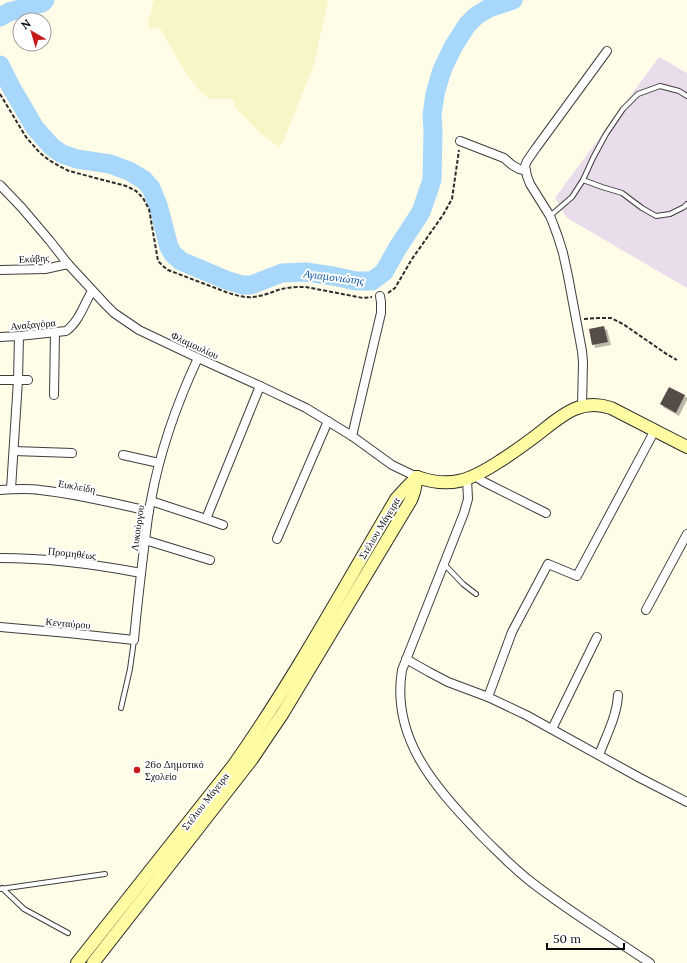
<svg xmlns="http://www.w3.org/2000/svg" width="687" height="963" font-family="Lora,serif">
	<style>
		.industrial { fill: #eaddeb }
		.farmland { fill: #f7f6c6 }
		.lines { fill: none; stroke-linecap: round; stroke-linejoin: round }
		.river { stroke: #a8d7fc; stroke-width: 19 }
		.building { fill: #544c46; filter: url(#shadow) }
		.service-casing { stroke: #3e3e3e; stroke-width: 6 }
		.minor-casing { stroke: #3e3e3e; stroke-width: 10 }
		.secondary-casing { stroke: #2d2d2d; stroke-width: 14 }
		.path { stroke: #2d2d2d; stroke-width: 2; stroke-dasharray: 4 2; stroke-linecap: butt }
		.service { stroke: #fff; stroke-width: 4 }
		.minor { stroke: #fff; stroke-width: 8 }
		.secondary { stroke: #fffba3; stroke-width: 12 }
		.poi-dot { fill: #c51a18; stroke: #fff; stroke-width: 1.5 }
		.labels { text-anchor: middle; stroke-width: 4; stroke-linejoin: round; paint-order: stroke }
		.street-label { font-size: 10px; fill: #0b0b0b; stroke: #fff }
		.poi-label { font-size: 10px; fill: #0b0b0b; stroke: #fff; text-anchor: start }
		.water-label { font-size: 11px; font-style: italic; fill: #0b58a5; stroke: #fff }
	</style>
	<defs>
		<filter id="shadow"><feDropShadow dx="3" dy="3" stdDeviation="0" flood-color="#0004"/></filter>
	</defs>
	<rect width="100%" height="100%" fill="#fffce8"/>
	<path class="industrial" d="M659,57L687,73V288L567,218L555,198Z"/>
	<path class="farmland" d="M154,0H328L314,64L284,139L279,147L260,133L235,107L233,99H209L198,89L180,64L162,31L157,27L150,29L148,22Z"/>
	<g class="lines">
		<g class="river">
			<path d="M0,17L9,12L42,3L45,0"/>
			<path d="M0,65L11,87L35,128L52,147L62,154L77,159L110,164L129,171L144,180L151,188L158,205L169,247L173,254L181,261L226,280L242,285H251L282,273L306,272L333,276L356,281H372L384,272L397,249L421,212L432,180L433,131L432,115L435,94L442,70L453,47L467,25L476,16L489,8L513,0"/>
		</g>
	</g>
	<g class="building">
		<path d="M604,326L608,342L592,345L589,329Z"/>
		<path d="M669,387L685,395L676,413L660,404Z"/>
	</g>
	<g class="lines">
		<defs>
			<g id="service">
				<path d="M583,180L602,187L622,193L642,208L656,216L670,214L684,207L687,204"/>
				<path d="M550,216L572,197L583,180L593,158L606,134L623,109L638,94L660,86L679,91L687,96"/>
				<path d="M444,564L463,584L476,594"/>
				<path d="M121,708L130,669L134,640"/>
				<path d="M2,888L24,909L68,933"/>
				<path d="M0,889L105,874"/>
			</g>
			<g id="minor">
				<path d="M460,141L504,158L512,165L519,169L526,171"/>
				<path d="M0,185L22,208L50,241L68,264L106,305L114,313L139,330L198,358L260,386L306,408L352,436L392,465L417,477"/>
				<path d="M0,270L45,269L68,264"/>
				<path d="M0,337L19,336L66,331C79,322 84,304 92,291"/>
				<path d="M0,380H28"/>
				<path d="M54,395L55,333"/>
				<path d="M582,406L583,362L582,351L568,276L563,253L558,237L554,226L550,216L530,184L527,176L525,166L527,161L536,148L607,51"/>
				<path d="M352,436L381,313V302L380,296"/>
				<path d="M14,451L72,453"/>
				<path d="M123,455L159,463"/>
				<path d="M475,476L484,482L546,513"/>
				<path d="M467,479L468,499L464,513L402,670C391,736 433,785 475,829C485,840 496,850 507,861C515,868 522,875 530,881C568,911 610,936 650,963"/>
				<path d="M11,489L18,380L19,336"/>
				<path d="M0,490C13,489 27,488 40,490C77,494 113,503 149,511"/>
				<path d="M151,501L206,519L223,525"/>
				<path d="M206,519L260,386"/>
				<path d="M277,539L328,421"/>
				<path d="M145,540L210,560"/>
				<path d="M0,558C48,558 94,564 141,573"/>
				<path d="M646,610L687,534"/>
				<path d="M0,627L68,633L134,640C137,606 141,573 145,540C147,526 148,513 151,500C160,451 177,403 198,358"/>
				<path d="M406,659L429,672L448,682L488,697L526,715L640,778L687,802"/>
				<path d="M488,697L512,632L548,564L577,576L655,430"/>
				<path d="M552,729L597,637"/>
				<path d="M599,755C606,736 617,716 618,695"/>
			</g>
			<g id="secondary">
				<path d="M417,477C451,489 471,480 500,461C513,453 525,444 537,435C560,417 580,397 611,408L687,447"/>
				<path d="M77,963L233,766C293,681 343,589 396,499L406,488L417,477"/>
				<path d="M93,963L252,759L283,713L411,500L414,492L417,477"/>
			</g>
		</defs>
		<use href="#service" class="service-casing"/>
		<use href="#minor" class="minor-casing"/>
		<use href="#secondary" class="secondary-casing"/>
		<g class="path">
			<path d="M0,94L26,137L40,153L49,160L59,166L69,171L126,186L136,191L143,198L149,209L158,261L163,266L168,270L226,292C235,295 244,298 253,297C262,296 270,293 278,290C287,287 297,287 306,287L363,298L372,297"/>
			<path d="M388,293L395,288L412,259L443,215L452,199L459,150"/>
			<path d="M584,319L598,318H611L623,324L668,355L677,360"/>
		</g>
		<use href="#service" class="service"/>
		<use href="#minor" class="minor"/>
		<use href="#secondary" class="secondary"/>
	</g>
	<circle class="poi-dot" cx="137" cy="770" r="4"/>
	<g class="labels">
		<g class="street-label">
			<text transform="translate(34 258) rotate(-3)" y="4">Εκάβης</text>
			<text transform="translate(33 324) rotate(-5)" y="4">Αναξαγόρα</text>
			<text transform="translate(195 345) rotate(25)" y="4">Φλαμουλίου</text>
			<text transform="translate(77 486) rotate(10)" y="4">Ευκλείδη</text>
			<text transform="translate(137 528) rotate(-82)" y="4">Λυκούργου</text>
			<text transform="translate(379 528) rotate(-59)" y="4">Στέλιου Μάγειρα</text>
			<text transform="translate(72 553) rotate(6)" y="4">Προμηθέως</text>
			<text transform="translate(68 623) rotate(5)" y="4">Κενταύρου</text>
			<text transform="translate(205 801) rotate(-52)" y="4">Στέλιου Μάγειρα</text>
		</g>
		<g class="poi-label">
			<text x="145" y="768">26ο Δημοτικό<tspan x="145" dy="12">Σχολείο</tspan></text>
		</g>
		<g class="water-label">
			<text transform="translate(334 277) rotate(7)" y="4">Αγιαμονιώτης</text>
		</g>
	</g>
	<g transform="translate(32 32) rotate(322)"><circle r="19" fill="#ffffff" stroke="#9d9d9d"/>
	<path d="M0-3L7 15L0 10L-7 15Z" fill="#c51a18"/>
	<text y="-6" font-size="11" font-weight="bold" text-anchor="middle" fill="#0b0b0b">N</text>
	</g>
	<path d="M547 943v6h77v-6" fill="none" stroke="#0b0b0b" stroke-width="2"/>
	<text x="553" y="943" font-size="12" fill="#0b0b0b" stroke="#ffffff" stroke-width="3" paint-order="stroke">50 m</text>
</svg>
